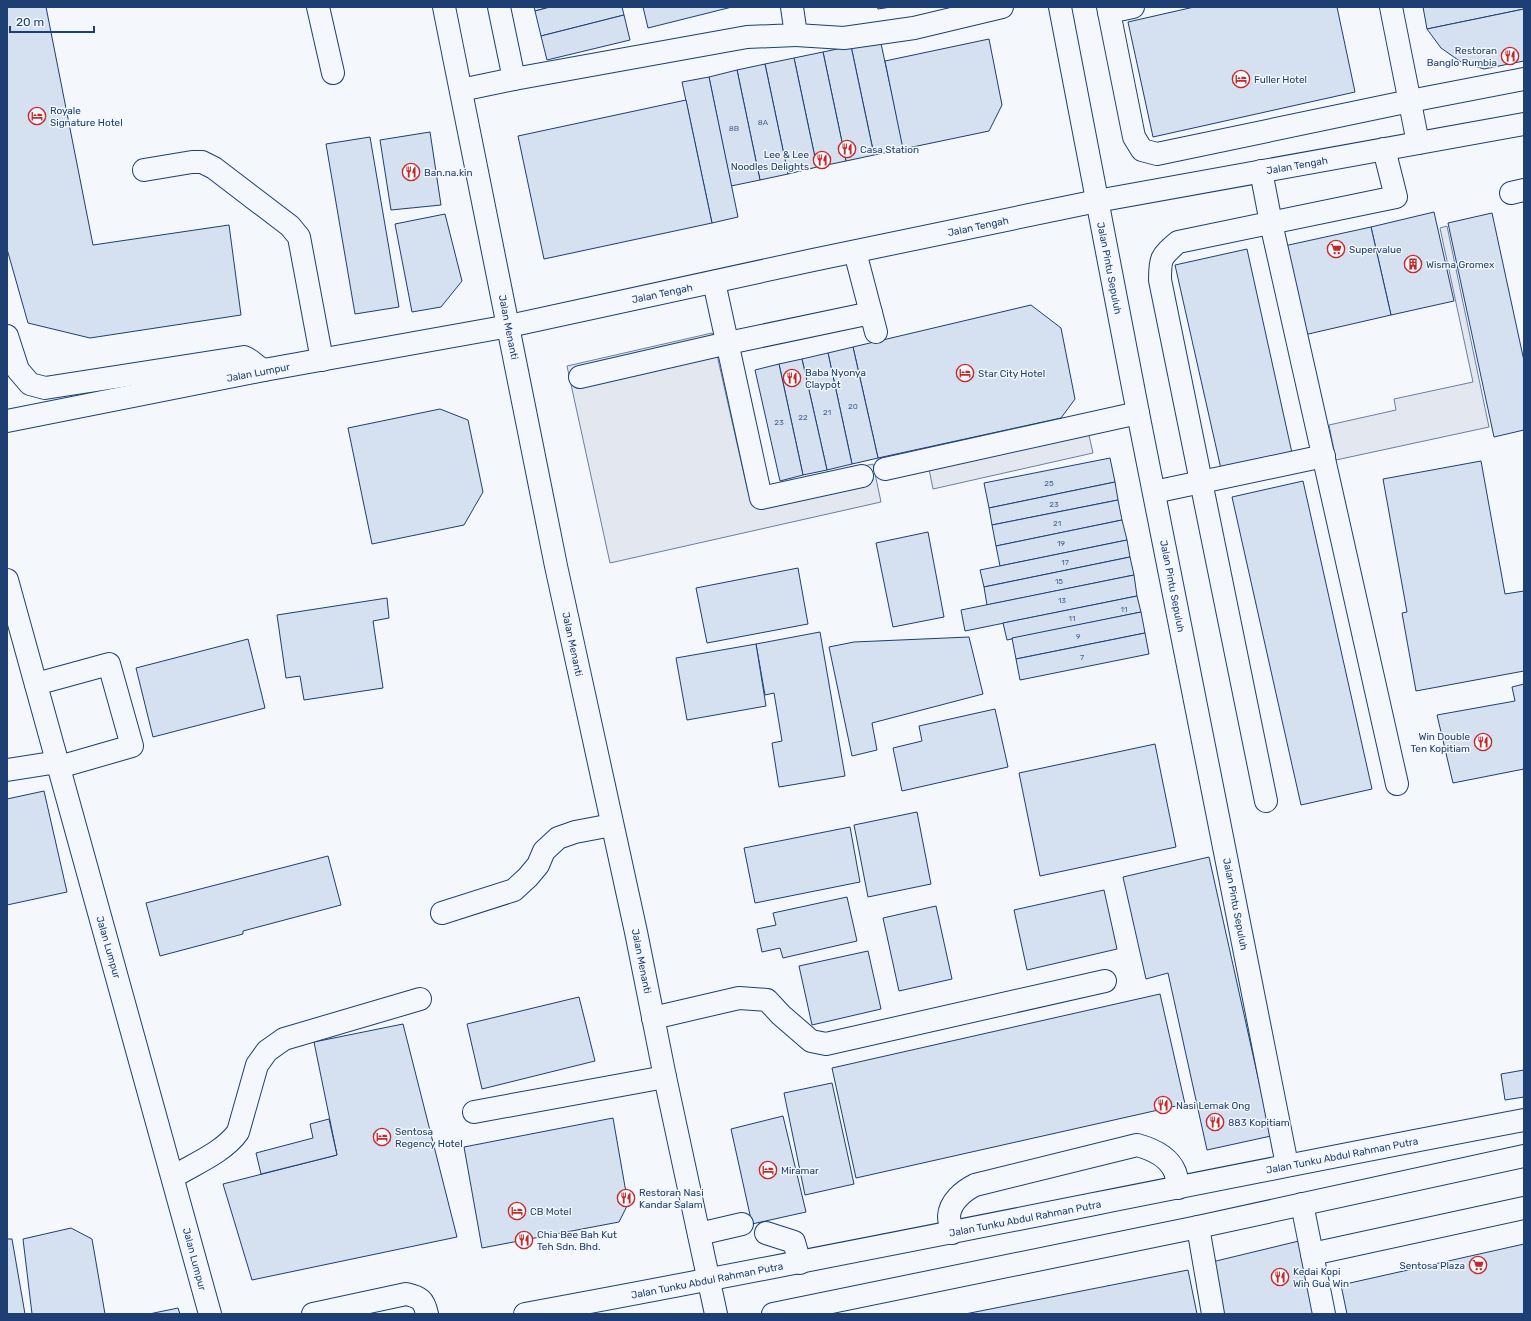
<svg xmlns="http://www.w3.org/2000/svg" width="1531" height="1321" font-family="Rubik,sans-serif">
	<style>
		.parking { fill: #e3e8f0; stroke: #687fa3 }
		.building { fill: #d5e0f0; stroke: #1d3f73 }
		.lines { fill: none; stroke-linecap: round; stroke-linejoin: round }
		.minor-casing { stroke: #1d3f73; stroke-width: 24 }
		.major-casing { stroke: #1d3f73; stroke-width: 24 }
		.minor { stroke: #f4f7fb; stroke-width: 22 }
		.major { stroke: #f4f7fb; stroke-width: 22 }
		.labels { text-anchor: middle; stroke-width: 3; stroke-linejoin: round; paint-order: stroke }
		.number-label { font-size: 8px; fill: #4b6792 }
		.poi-label { font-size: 10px; fill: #1d3f73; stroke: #f4f7fb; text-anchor: start }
		.street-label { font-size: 10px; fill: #1d3f73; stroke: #f4f7fb }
	</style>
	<rect width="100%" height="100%" fill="#f4f7fb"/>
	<g class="parking">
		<path d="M1447,226L1489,427L1336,460L1329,425L1396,410L1394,399L1473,382L1440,228Z"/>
		<path d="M712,333L748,492L873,464L881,502L610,563L567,366Z"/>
		<path d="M1085,418L1093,453L933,489L926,454Z"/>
	</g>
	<g class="building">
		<path d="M7,7H46L93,245L229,225L241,315L90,338L28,323L7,249Z"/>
		<path d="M534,7H550L535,11Z"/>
		<path d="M550,7H622L624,15L541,36L535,11Z"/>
		<path d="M643,7H732L648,28Z"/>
		<path d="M877,7H891L878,9Z"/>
		<path d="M1194,7H1337L1355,92L1153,137L1128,22Z"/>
		<path d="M1423,7H1524V9L1427,29Z"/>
		<path d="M1524,9V61L1484,69L1461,62L1441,48L1427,29Z"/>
		<path d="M624,15L630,40L547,60L541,36Z"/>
		<path d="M880,39L904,149L874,155L851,46Z"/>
		<path d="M989,39L1002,105L989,131L903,149L885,61Z"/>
		<path d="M851,46L874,155L846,161L823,52Z"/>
		<path d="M823,52L846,161L817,167L794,58Z"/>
		<path d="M794,58L817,167L788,174L765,64Z"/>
		<path d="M765,64L788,174L760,180L737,70Z"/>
		<path d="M737,70L760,180L731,186L709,77Z"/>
		<path d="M709,77L738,217L712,223L682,82Z"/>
		<path d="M686,100L712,223L544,259L518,136Z"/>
		<path d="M430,132L441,205L391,210L380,140Z"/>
		<path d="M370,137L399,307L355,314L326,144Z"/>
		<path d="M1434,212L1454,301L1391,315L1371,227Z"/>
		<path d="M1492,213L1524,361V430L1494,437L1448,223Z"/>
		<path d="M445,214L462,281L441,307L412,312L395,224Z"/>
		<path d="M1371,227L1391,315L1304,335L1284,246Z"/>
		<path d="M1247,249L1292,453L1221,469L1175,265Z"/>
		<path d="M1031,305L1061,328L1075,399L1061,418L878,458L853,347Z"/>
		<path d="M853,347L878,458L852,464L828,353Z"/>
		<path d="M828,353L852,464L827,470L802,359Z"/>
		<path d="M802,359L827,470L803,475L779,364Z"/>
		<path d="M779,364L803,475L780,481L755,370Z"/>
		<path d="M440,409L468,420L483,492L464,525L372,544L348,428Z"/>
		<path d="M1110,458L1115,482L989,508L984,483Z"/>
		<path d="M1481,461L1505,594L1524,591V671L1416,691L1402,613L1407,612L1383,479Z"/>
		<path d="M1303,481L1372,789L1301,805L1232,497Z"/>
		<path d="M1115,482L1118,500L992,525L989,508Z"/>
		<path d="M1118,500L1122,520L996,546L992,525Z"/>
		<path d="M1122,520L1127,540L1000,566L996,546Z"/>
		<path d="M928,532L944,617L893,627L876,543Z"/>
		<path d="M1127,540L1130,557L984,587L980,570Z"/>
		<path d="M1130,557L1134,575L987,605L984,587Z"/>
		<path d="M798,568L808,624L707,643L696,588Z"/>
		<path d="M1134,575L1137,596L965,631L961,610Z"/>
		<path d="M1137,596L1141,612L1007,640L1003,623Z"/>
		<path d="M387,598L389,618L373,621L383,688L304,700L300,676L286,678L277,615Z"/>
		<path d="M1141,612L1145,633L1016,659L1012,638Z"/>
		<path d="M820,632L845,776L779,787L772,743L782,741L774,693L765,695L756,644Z"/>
		<path d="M1145,633L1149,654L1020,680L1016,659Z"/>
		<path d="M969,637L983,694L872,723L877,750L852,756L829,647L854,642Z"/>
		<path d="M248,639L265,708L153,737L136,668Z"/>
		<path d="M756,644L766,706L687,720L676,658Z"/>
		<path d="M1524,684V769L1453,783L1437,715L1515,701L1512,687Z"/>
		<path d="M995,709L1008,767L902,791L893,748L922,741L919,726Z"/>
		<path d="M1155,744L1176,847L1040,876L1019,773Z"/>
		<path d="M44,791L67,892L7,905V799Z"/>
		<path d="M917,812L931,884L868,897L854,825Z"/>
		<path d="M850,827L860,882L755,903L744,848Z"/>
		<path d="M328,856L341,905L243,931V934L160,956L146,903Z"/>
		<path d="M1209,857L1271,1136L1207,1150L1168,973L1146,979L1123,877Z"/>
		<path d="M1104,890L1117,949L1027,970L1014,910Z"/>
		<path d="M847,897L857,941L783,958L780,948L762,952L757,929L776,925L773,913Z"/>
		<path d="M936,906L952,979L899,991L883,918Z"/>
		<path d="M868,951L881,1009L812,1025L799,966Z"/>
		<path d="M1160,994L1185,1104L856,1178L832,1068Z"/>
		<path d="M579,997L595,1061L482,1089L467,1024Z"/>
		<path d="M403,1024L457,1237L252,1280L223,1184L337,1155L314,1042Z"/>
		<path d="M1524,1070V1097L1505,1100L1501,1074Z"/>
		<path d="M832,1083L854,1184L805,1195L784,1093Z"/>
		<path d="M783,1116L806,1212L752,1224L731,1129Z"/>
		<path d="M613,1118L628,1204L619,1222L482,1248L464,1147Z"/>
		<path d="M329,1119L337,1155L261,1174L256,1153L313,1138L310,1124Z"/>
		<path d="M71,1228L92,1239L105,1314H32L23,1239Z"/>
		<path d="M7,1239H12L25,1314H7Z"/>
		<path d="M1303,1240L1320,1314H1224L1212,1262Z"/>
		<path d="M1524,1244V1314H1347L1341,1285Z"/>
		<path d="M1188,1270L1197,1314H965Z"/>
		<path d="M178,1308L180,1314H149Z"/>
	</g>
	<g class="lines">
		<defs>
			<g id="minor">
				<path d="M318,7L333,73"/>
				<path d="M444,7L556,566L636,932L665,1077L716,1314"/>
				<path d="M499,7L514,79"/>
				<path d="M1060,7L1138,413L1287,1165"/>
				<path d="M1108,7L1134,137L1142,150L1157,154L1410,101L1524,79"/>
				<path d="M1391,7L1418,143"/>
				<path d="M1109,12L1133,7"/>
				<path d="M796,35L844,38L914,28L1002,7"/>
				<path d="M461,90L514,79L747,37L796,35L792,7"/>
				<path d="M144,170L192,162H202L214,168L290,226L299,237L322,360"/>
				<path d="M1261,171L1271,223L1397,784"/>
				<path d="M1511,193L1524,190"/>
				<path d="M855,252L876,332"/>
				<path d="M714,282L761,498L862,476"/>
				<path d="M7,336L18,370L30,384L45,388L244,357C252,360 256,367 264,370"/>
				<path d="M580,377L728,343L871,313"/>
				<path d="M7,421L264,370L509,326L813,260L1097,201L1524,124"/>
				<path d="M885,469L1138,413"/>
				<path d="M1154,492L1324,456"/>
				<path d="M7,580L210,1314"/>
				<path d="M36,684L109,664L132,746L59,767"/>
				<path d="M7,770L58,762"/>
				<path d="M1266,801L1160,280C1160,257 1161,257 1178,242L1396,197L1384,149"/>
				<path d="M442,913L514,890L528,877L538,865L544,851L558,838L575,832L612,825"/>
				<path d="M653,1018L739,998L767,1000L781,1015L811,1041L826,1044L1105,981"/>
				<path d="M474,1112L665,1077"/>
				<path d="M173,1177C194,1164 224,1152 238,1132L257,1065L267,1051L284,1039L420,999"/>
				<path d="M1302,1204L1324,1314"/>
				<path d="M1198,1227L1213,1314"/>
				<path d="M766,1233L794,1242L800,1263"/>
				<path d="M952,1233C951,1228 949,1221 949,1216C950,1202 963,1191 975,1185L1137,1145C1152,1149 1169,1157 1175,1172C1177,1177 1177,1183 1178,1188"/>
				<path d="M699,1234L742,1224"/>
				<path d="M1312,1254L1524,1208"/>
				<path d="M313,1314L406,1294C420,1297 424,1300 427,1314"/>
			</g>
			<g id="major">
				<path d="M525,1314C859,1253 1191,1183 1524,1120"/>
				<path d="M773,1314L1198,1227L1524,1156"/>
			</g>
		</defs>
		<use href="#minor" class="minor-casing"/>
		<use href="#major" class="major-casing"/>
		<use href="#minor" class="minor"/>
		<use href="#major" class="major"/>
	</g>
	<defs>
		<symbol id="restaurant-ring" viewBox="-11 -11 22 22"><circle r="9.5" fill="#f4f7fb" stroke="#c62828" stroke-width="1.5"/><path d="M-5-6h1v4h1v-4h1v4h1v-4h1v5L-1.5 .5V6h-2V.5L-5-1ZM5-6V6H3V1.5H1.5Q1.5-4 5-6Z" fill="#c62828"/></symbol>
		<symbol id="hotel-ring" viewBox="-11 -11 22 22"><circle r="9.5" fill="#f4f7fb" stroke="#c62828" stroke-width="1.5"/><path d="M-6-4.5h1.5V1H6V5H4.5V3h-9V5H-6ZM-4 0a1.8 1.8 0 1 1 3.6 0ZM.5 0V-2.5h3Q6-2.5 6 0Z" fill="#c62828"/></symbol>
		<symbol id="supermarket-ring" viewBox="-11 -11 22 22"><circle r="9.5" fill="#f4f7fb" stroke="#c62828" stroke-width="1.5"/><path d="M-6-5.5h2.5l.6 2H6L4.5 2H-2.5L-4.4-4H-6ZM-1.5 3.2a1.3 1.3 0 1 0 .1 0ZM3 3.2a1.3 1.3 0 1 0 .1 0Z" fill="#c62828"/></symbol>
		<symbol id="building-ring" viewBox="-11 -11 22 22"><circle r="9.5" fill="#f4f7fb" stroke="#c62828" stroke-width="1.5"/><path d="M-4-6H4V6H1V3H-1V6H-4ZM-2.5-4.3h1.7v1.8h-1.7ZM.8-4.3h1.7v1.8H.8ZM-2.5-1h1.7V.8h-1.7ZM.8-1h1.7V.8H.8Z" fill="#c62828"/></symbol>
	</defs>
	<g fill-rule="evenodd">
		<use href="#restaurant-ring" x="1500" y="46" width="20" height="20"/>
		<use href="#hotel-ring" x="1231" y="69" width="20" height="20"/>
		<use href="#hotel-ring" x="27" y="106" width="20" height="20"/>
		<use href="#restaurant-ring" x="837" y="139" width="20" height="20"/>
		<use href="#restaurant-ring" x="812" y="150" width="20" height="20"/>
		<use href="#restaurant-ring" x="401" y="162" width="20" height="20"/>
		<use href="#supermarket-ring" x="1326" y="239" width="20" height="20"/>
		<use href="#building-ring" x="1403" y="254" width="20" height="20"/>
		<use href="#hotel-ring" x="955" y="363" width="20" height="20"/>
		<use href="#restaurant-ring" x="782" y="368" width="20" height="20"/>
		<use href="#restaurant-ring" x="1473" y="732" width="20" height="20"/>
		<use href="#restaurant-ring" x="1153" y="1095" width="20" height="20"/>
		<use href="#restaurant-ring" x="1205" y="1112" width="20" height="20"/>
		<use href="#hotel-ring" x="372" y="1127" width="20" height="20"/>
		<use href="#hotel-ring" x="758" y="1160" width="20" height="20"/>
		<use href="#restaurant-ring" x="616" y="1188" width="20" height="20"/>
		<use href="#hotel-ring" x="507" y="1201" width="20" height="20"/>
		<use href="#restaurant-ring" x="514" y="1230" width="20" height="20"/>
		<use href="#supermarket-ring" x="1468" y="1255" width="20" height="20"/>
		<use href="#restaurant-ring" x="1270" y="1267" width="20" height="20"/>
	</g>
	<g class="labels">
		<g class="number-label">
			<text x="763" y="125">8A</text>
			<text x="734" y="131">8B</text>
			<text x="853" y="409">20</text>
			<text x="827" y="415">21</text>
			<text x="803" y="420">22</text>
			<text x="779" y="425">23</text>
			<text x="1049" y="486">25</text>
			<text x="1054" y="507">23</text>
			<text x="1057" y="526">21</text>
			<text x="1061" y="546">19</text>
			<text x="1065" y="565">17</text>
			<text x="1059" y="584">15</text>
			<text x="1062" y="603">13</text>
			<text x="1124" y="612">11</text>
			<text x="1072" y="621">11</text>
			<text x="1078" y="639">9</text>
			<text x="1082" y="660">7</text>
		</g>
		<g class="poi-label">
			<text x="1497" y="54" text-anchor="end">Restoran<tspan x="1497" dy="12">Banglo Rumbia</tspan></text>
			<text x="1254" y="83">Fuller Hotel</text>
			<text x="50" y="114">Royale<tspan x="50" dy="12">Signature Hotel</tspan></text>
			<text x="860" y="153">Casa Station</text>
			<text x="809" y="158" text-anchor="end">Lee &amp; Lee<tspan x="809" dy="12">Noodles Delights</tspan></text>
			<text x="424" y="176">Ban.na.kin</text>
			<text x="1349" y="253">Supervalue</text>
			<text x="1426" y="268">Wisma Gromex</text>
			<text x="805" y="376">Baba Nyonya<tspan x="805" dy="12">Claypot</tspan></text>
			<text x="978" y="377">Star City Hotel</text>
			<text x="1470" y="740" text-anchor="end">Win Double<tspan x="1470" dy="12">Ten Kopitiam</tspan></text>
			<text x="1176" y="1109">Nasi Lemak Ong</text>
			<text x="1228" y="1126">883 Kopitiam</text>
			<text x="395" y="1135">Sentosa<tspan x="395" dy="12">Regency Hotel</tspan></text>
			<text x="781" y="1174">Miramar</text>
			<text x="639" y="1196">Restoran Nasi<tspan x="639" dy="12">Kandar Salam</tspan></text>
			<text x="530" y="1215">CB Motel</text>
			<text x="537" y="1238">Chia Bee Bah Kut<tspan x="537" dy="12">Teh Sdn. Bhd.</tspan></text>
			<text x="1465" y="1269" text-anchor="end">Sentosa Plaza</text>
			<text x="1293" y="1275">Kedai Kopi<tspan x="1293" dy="12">Win Gua Win</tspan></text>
		</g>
		<g class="street-label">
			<text transform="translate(1297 165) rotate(-10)" y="4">Jalan Tengah</text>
			<text transform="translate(978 226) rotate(-12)" y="4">Jalan Tengah</text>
			<text transform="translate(1110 268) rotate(79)" y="4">Jalan Pintu Sepuluh</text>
			<text transform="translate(662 293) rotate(-12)" y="4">Jalan Tengah</text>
			<text transform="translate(509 327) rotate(79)" y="4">Jalan Menanti</text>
			<text transform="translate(258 372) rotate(-11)" y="4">Jalan Lumpur</text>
			<text transform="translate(1173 586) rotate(79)" y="4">Jalan Pintu Sepuluh</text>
			<text transform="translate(573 644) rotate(78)" y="4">Jalan Menanti</text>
			<text transform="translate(1236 904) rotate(79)" y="4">Jalan Pintu Sepuluh</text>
			<text transform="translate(109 947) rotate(74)" y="4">Jalan Lumpur</text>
			<text transform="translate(642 961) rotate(79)" y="4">Jalan Menanti</text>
			<text transform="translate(1342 1155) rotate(-11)" y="4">Jalan Tunku Abdul Rahman Putra</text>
			<text transform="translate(1025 1218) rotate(-11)" y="4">Jalan Tunku Abdul Rahman Putra</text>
			<text transform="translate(195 1259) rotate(75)" y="4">Jalan Lumpur</text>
			<text transform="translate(707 1280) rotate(-11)" y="4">Jalan Tunku Abdul Rahman Putra</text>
		</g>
	</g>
	<rect width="1531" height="1321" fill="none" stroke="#1d3f73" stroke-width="16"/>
	<path d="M10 26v6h84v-6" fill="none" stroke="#1d3f73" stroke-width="2"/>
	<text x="16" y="26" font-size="12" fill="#1d3f73" stroke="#f4f7fb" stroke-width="3" paint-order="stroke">20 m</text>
</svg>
